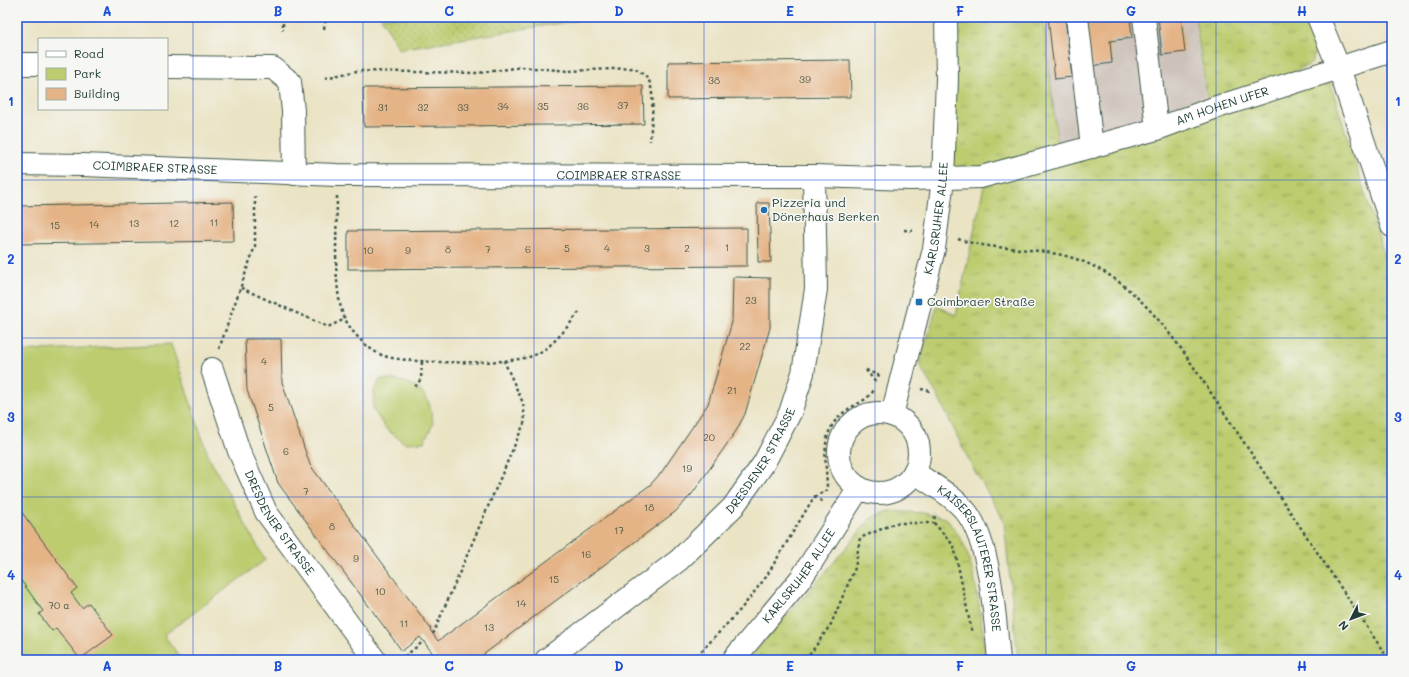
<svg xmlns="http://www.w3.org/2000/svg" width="1409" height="677" font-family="Mali,sans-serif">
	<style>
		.industrial { fill: #ccc2b9 }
		.grass { fill: url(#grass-tufts); stroke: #6e8451 }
		.park { fill: #bccc6e; stroke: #6e8451 }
		.garden { fill: url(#garden-dots); stroke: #6e8451 }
		.building { fill: #e5b486 }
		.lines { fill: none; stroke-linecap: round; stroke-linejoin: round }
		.minor-casing { stroke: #3d564a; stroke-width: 24 }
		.path { stroke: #3d564a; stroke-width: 2.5; stroke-dasharray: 3 3; stroke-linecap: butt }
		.minor { stroke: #fff; stroke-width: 22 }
		.grid { fill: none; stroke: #1d4ed8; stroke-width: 1; stroke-opacity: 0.55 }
		.poi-dot { fill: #1f6fb2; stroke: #f6f6f2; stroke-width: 1.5 }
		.labels { text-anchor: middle; stroke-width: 3.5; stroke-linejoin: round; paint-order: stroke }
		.number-label { font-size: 10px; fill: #505b48 }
		.street-label { font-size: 12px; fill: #1f3d34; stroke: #f6f6f2 }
		.poi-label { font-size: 12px; fill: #1f3d34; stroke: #f6f6f2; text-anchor: start }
		.neatline { fill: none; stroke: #1d4ed8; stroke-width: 1.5 }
		.grid-label { font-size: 13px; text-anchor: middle; font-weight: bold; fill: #1d4ed8 }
	</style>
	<defs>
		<pattern id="grass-tufts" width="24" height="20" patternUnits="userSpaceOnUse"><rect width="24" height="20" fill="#bccc6e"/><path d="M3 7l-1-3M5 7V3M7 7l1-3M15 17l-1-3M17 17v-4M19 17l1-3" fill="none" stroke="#98a75b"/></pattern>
		<pattern id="garden-dots" width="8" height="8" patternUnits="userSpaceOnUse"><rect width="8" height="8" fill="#bccc6e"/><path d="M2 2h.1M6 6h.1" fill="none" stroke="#98a75b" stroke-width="1.8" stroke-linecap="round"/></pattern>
	</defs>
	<rect width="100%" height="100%" fill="#f6f6f2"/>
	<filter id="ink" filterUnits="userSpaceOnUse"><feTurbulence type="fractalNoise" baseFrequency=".025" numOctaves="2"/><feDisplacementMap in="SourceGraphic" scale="8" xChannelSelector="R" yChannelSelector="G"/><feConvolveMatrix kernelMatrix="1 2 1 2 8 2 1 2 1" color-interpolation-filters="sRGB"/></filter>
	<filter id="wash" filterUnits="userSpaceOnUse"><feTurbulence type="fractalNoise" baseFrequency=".012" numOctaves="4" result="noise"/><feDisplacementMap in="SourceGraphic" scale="16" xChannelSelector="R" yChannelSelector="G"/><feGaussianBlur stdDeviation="0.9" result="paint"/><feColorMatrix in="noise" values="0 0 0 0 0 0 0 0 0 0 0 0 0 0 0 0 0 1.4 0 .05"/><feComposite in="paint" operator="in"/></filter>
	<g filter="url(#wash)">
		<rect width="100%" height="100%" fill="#eae3c4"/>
		<path class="industrial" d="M1043,17H1194L1208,111L1059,156Z"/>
		<g class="grass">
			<path d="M946,17H1043L1059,156L943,179Z"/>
			<path d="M1195,17H1318L1324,32L1311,64L1209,110Z"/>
			<path d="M1327,73L1392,279V660H1018L1004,521L973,468L936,393L919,365L937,306L956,315L984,185Z"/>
			<path d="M889,511L924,513L946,518C951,526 959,534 963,543C977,573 982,627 986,660H747L823,575L871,518Z"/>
		</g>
		<g class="park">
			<path d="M171,344L209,458L265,560L164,635L182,660H17V351Z"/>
			<path d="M380,379C398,379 417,382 427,399C431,406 432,417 433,424L424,442L405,443L386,429L373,409L374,391Z"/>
		</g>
		<path class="garden" d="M381,17H598L399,49Z"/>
		<g id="blocks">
			<g class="building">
				<path d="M1048,17H1065L1072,77L1055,79Z"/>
				<path d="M1086,17H1130L1132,38L1110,41L1112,63L1091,66Z"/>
				<path d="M1158,17H1181L1185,52L1162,55Z"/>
				<path d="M850,60L851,97L668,99V62Z"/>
				<path d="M643,86L644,124L364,127L363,88Z"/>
				<path d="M233,202L234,241L17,244V206Z"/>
				<path d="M757,203H769L771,262H758Z"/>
				<path d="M747,228V266L348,269V231Z"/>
				<path d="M733,277L770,278V328L745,414L736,431L692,494L675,512L476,660H438L420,637L402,651L278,483L247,390L245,339H281L282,382L310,465L431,629L430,630L438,641L650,485L661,473L708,404L732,322Z"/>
				<path d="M18,507L77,588L71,593L82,608L89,603L113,635L80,659L56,628L52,631L39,614L43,611L17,575Z"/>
			</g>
		</g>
	</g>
	<g filter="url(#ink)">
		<use href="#blocks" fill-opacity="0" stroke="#3d564a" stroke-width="1"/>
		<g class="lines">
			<defs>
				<g id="minor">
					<path d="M1077,17L1092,147"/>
					<path d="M1144,17L1157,129"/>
					<path d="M1318,17L1339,68L1392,226"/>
					<path d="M17,64H39"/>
					<path d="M167,67L273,68L290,82L293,111L294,174"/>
					<path id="s1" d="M17,164L82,165L337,175L814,176L911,179L981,177L1157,129L1214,108L1392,51"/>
					<path id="s2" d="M212,369L239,451L266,512L375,660"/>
					<circle cx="879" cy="453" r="40"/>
					<path id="s3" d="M892,415L934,249L943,179L947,79L946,17"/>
					<path id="s4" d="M914,472C931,484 954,496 967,513C991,545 995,619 999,660"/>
					<path id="s5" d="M546,660L679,560L733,507L764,463L790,413L803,373L816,289L814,176"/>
					<path id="s6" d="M733,660L802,577L859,488"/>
				</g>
			</defs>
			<use href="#minor" class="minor-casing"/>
			<g class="path">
				<path d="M283,17V30"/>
				<path d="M324,29L326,17"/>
				<path d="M325,78L357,71L478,73L523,67L568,71L634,68C640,72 647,76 650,83C655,100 651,124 650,141"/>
				<path d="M337,196C337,226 332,294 345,319C352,333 369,351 384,356C409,364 507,365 532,356C553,348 566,328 580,311"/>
				<path d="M904,230L915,231"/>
				<path d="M958,239C990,250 1024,247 1057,254C1115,265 1152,309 1185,354L1389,660"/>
				<path d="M241,288L328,327L345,319"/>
				<path d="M219,349L255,246V194"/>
				<path d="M866,370L877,384"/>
				<path d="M866,370L880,376"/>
				<path d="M415,387L421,379L422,362"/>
				<path d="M921,389L930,391"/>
				<path d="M814,497L824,502"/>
				<path d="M934,523L954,546L972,633"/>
				<path d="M433,634L525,421L523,403L504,361"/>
				<path d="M400,660L424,641"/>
				<path d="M693,660L741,609L766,577L814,497L827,490C827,460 817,431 847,410C856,404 868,400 874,390"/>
				<path d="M806,660L831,624L855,568L860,538L896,523H934L935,513"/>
			</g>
			<use href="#minor" class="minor"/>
		</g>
	</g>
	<path class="grid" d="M193,17V660M363,17V660M534,17V660M704,17V660M875,17V660M1046,17V660M1216,17V660M17,180H1392M17,338H1392M17,497H1392"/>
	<g class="poi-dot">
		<circle cx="764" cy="210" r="4"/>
		<rect x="915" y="298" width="8" height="8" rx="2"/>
	</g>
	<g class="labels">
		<g class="number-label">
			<text x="805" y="83">39</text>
			<text x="714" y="84">38</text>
			<text x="623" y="109">37</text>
			<text x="503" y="110">34</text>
			<text x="543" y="110">35</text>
			<text x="583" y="110">36</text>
			<text x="383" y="111">31</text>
			<text x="423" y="111">32</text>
			<text x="463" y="111">33</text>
			<text x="214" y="226">11</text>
			<text x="134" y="227">13</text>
			<text x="174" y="227">12</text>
			<text x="94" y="228">14</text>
			<text x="55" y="229">15</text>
			<text x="727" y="251">1</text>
			<text x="567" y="252">5</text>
			<text x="607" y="252">4</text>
			<text x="647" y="252">3</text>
			<text x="687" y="252">2</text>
			<text x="448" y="253">8</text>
			<text x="488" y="253">7</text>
			<text x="528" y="253">6</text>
			<text x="368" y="254">10</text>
			<text x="408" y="254">9</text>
			<text x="751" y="304">23</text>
			<text x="745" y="350">22</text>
			<text x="264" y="365">4</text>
			<text x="732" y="394">21</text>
			<text x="271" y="411">5</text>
			<text x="709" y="441">20</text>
			<text x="286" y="455">6</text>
			<text x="687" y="472">19</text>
			<text x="306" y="495">7</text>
			<text x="649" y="511">18</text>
			<text x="332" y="530">8</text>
			<text x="619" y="534">17</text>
			<text x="586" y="558">16</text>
			<text x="356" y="562">9</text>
			<text x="554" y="583">15</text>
			<text x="380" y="595">10</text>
			<text x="521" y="607">14</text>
			<text x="59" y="609">70 a</text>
			<text x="404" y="627">11</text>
			<text x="489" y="631">13</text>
		</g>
		<g class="street-label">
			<text dy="4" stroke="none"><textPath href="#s1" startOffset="1216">AM HOHEN UFER</textPath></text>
			<text dy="4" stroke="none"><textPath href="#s1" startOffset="138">COIMBRAER STRASSE</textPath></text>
			<text dy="4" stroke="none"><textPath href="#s1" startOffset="602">COIMBRAER STRASSE</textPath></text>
			<text dy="4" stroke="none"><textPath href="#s3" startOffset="202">KARLSRUHER ALLEE</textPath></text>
			<text dy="4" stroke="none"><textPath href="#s5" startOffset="296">DRESDENER STRASSE</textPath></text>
			<text dy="4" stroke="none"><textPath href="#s2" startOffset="169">DRESDENER STRASSE</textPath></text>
			<text dy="4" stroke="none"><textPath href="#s4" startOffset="110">KAISERSLAUTERER STRASSE</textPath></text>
			<text dy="4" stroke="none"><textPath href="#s6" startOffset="107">KARLSRUHER ALLEE</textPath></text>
		</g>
		<g class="poi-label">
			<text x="772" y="207">Pizzeria und<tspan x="772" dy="14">Dönerhaus Berken</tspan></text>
			<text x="927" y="306">Coimbraer Straße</text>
		</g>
	</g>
	<rect width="1409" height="677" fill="none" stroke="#f6f6f2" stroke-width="44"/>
	<rect x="38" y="38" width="130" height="72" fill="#f6f6f2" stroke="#a0aca6"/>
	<rect x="46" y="51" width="20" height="6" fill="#ffffff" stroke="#a0aca6"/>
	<text x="74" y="58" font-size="12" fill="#1f3d34">Road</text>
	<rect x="46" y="68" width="20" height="12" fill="#bccc6e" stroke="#a0aca6"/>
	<text x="74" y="78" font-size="12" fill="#1f3d34">Park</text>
	<rect x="46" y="88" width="20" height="12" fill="#e5b486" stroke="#a0aca6"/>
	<text x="74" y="98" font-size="12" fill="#1f3d34">Building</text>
	<g transform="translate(1351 619) rotate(228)" stroke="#f6f6f2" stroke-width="3" paint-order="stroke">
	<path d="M0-3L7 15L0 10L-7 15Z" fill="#1f3d34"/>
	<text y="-6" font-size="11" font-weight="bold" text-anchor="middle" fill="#1f3d34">N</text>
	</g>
	<rect x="22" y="22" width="1365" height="633" class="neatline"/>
	<g class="grid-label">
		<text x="107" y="16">A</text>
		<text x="278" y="16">B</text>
		<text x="449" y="16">C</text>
		<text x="619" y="16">D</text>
		<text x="790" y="16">E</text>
		<text x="960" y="16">F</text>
		<text x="1131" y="16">G</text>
		<text x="1302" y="16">H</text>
		<text x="11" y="106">1</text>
		<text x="1398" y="106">1</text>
		<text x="11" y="264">2</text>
		<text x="1398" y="264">2</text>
		<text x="11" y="422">3</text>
		<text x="1398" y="422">3</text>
		<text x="11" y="580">4</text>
		<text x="1398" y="580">4</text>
		<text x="107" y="671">A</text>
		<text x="278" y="671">B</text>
		<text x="449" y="671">C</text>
		<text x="619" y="671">D</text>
		<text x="790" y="671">E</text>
		<text x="960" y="671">F</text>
		<text x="1131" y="671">G</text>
		<text x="1302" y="671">H</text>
	</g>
</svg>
